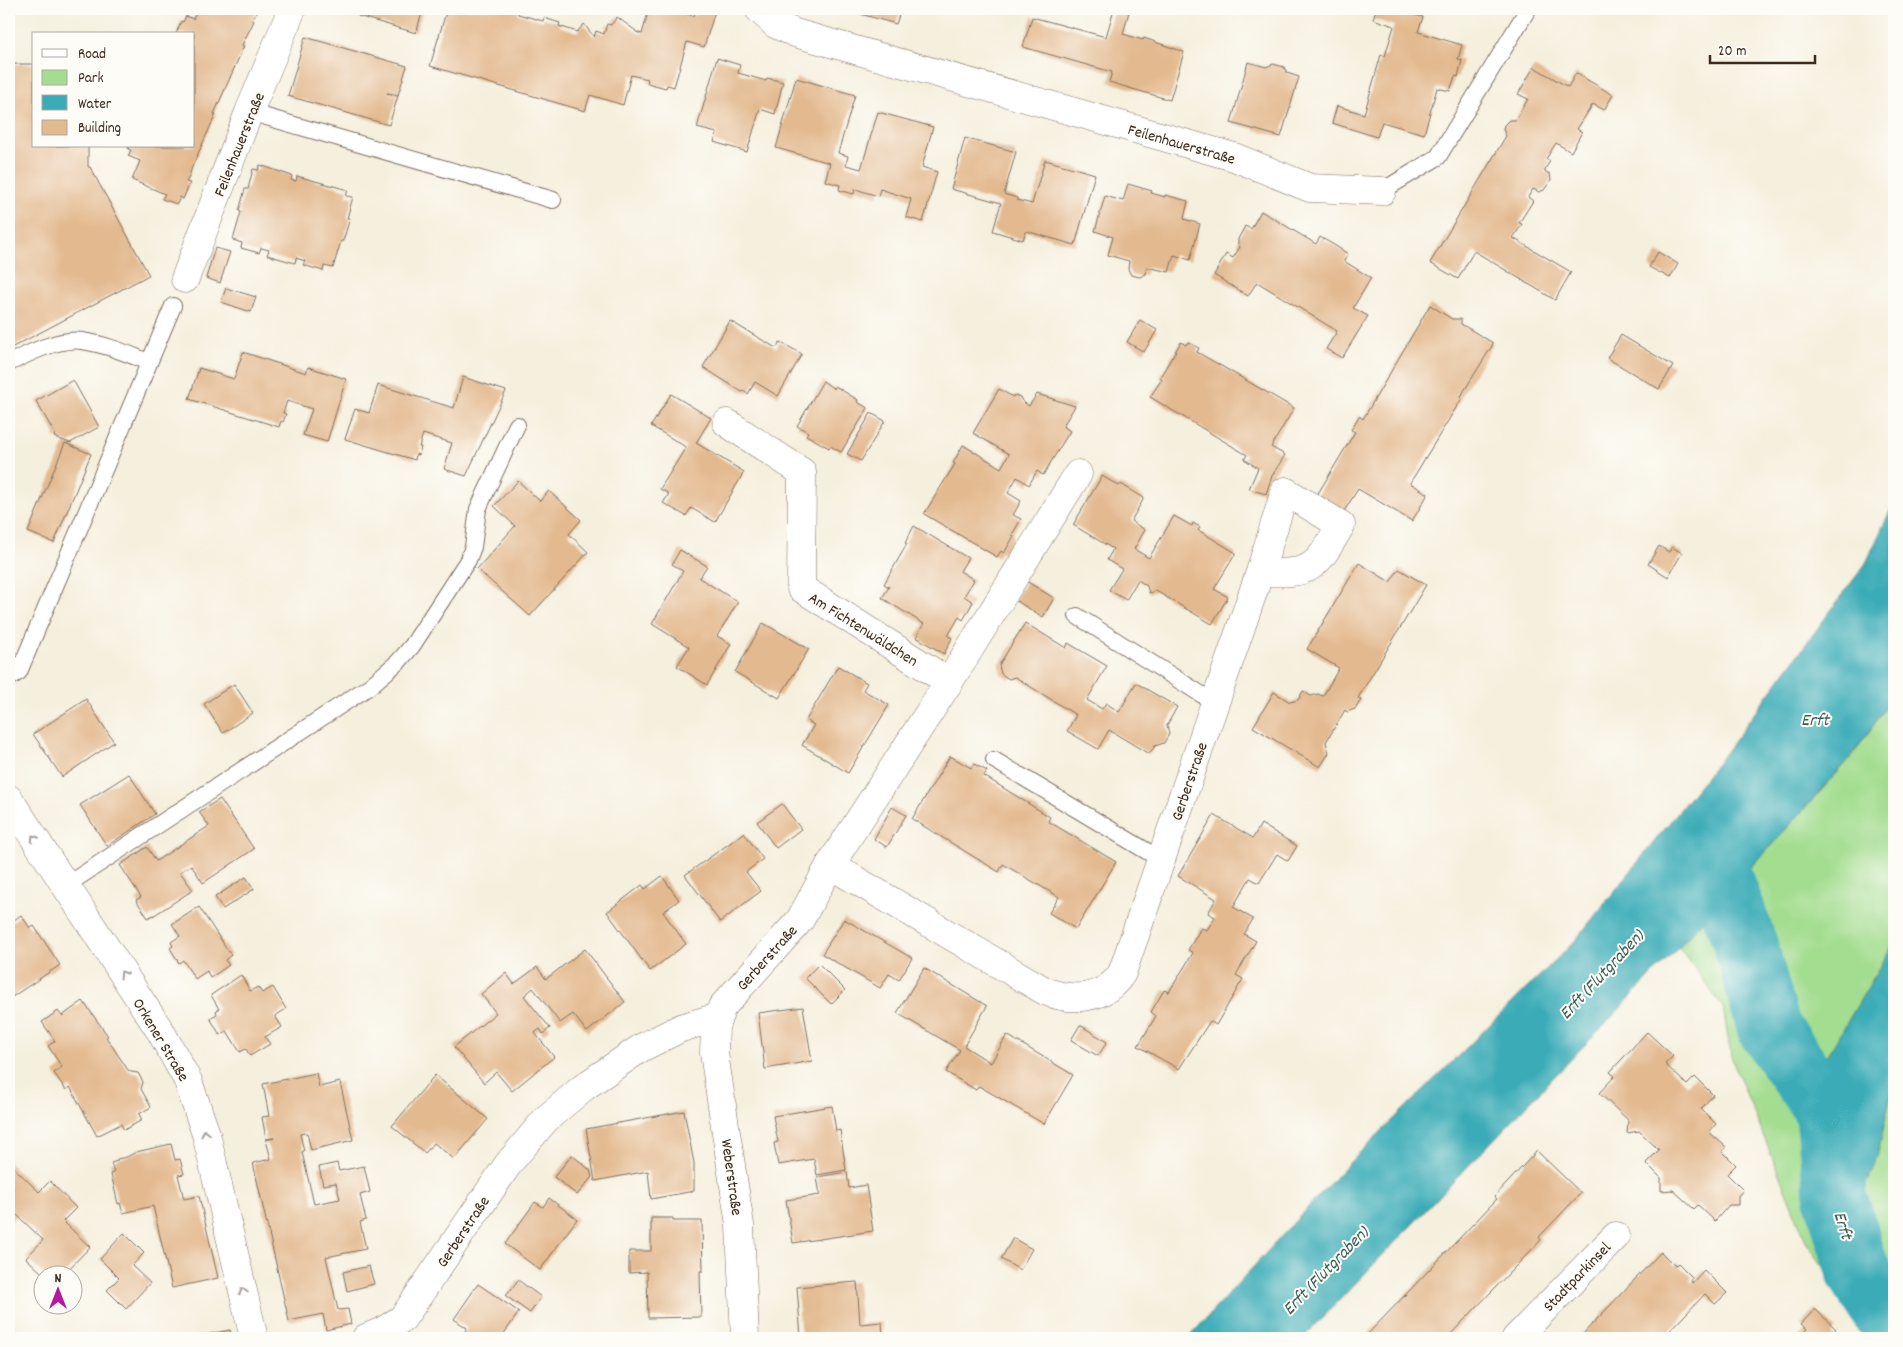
<svg xmlns="http://www.w3.org/2000/svg" width="1903" height="1347" font-family="Dekko,sans-serif">
	<style>
		.green { fill: #a3dd8f; stroke: #6f8456 }
		.water { fill: #3bacb7; stroke: #3b6b6a }
		.lines { fill: none; stroke-linecap: round; stroke-linejoin: round }
		.river { stroke: #3bacb7; stroke-width: 64 }
		.building { fill: #e3b98f }
		.service-casing { stroke: #7c6f61; stroke-width: 18 }
		.minor-casing { stroke: #7c6f61; stroke-width: 29 }
		.tertiary-casing { stroke: #7c6f61; stroke-width: 29 }
		.service { stroke: #fff; stroke-width: 16 }
		.minor { stroke: #fff; stroke-width: 28 }
		.tertiary { stroke: #fff; stroke-width: 28 }
		.oneway { stroke: #a79f9a }
		.labels { text-anchor: middle; stroke-width: 4; stroke-linejoin: round; paint-order: stroke }
		.street-label { font-size: 16px; fill: #3b2a1e; stroke: #fdfcf7 }
		.water-label { font-size: 18px; font-style: italic; fill: #3b5e5b; stroke: #fdfcf7 }
	</style>
	<rect width="100%" height="100%" fill="#fdfcf7"/>
	<filter id="ink" filterUnits="userSpaceOnUse"><feTurbulence type="fractalNoise" baseFrequency=".02" numOctaves="2"/><feDisplacementMap in="SourceGraphic" scale="10" xChannelSelector="R" yChannelSelector="G"/><feConvolveMatrix kernelMatrix="1 2 1 2 8 2 1 2 1" color-interpolation-filters="sRGB"/></filter>
	<filter id="wash" filterUnits="userSpaceOnUse"><feTurbulence type="fractalNoise" baseFrequency=".0096" numOctaves="4" result="noise"/><feDisplacementMap in="SourceGraphic" scale="20" xChannelSelector="R" yChannelSelector="G"/><feGaussianBlur stdDeviation="1.12" result="paint"/><feColorMatrix in="noise" values="0 0 0 0 0 0 0 0 0 0 0 0 0 0 0 0 0 1.4 0 .05"/><feComposite in="paint" operator="in"/></filter>
	<g filter="url(#wash)">
		<rect width="100%" height="100%" fill="#f5efdd"/>
		<path class="green" d="M1894,696V1338H1873L1807,1243L1731,1056L1723,1007L1679,947L1850,759Z"/>
		<g class="water">
			<path d="M1894,502V696L1850,758L1679,947L1303,1338H1188L1344,1168L1573,943L1722,757L1866,563Z"/>
			<path d="M1894,943V1085C1884,1117 1882,1151 1868,1181L1822,1065Z"/>
		</g>
		<g class="lines">
			<path class="river" d="M1712,853L1746,946L1769,1028L1827,1111L1836,1198L1858,1271L1894,1327"/>
		</g>
		<g id="blocks">
			<g class="building">
				<path d="M198,9H259L252,20L254,21L242,45L244,46L214,114H216L192,167L189,177L186,182L190,183L183,199L180,197L177,204L162,199L165,194L132,180L140,161L128,156L131,150L128,149L129,146H194V34H176L181,21L183,22L186,16L193,19Z"/>
				<path d="M361,9H423L416,33L358,16Z"/>
				<path d="M447,9H512L519,11L518,14L543,21L544,18L560,23L559,26L577,32L584,24L594,37L596,31L604,34L607,24L611,25L617,17L636,31V32L642,34L649,9H677V11L694,16L697,9H706L715,11L704,47L687,42L674,87L667,85L666,88L647,83L648,79L631,75L623,105L590,95L585,111L430,66Z"/>
				<path d="M858,9H901L896,24L857,13Z"/>
				<path d="M1114,9L1129,12L1123,34L1143,40L1144,38L1184,52L1170,100L1109,82L1112,72L1023,47L1032,17L1106,37Z"/>
				<path d="M1244,9H1263L1261,14Z"/>
				<path d="M1376,9H1394L1423,17L1418,32L1462,45L1458,59L1462,60L1458,77L1455,76L1450,91L1437,88L1424,134L1382,122L1377,137L1332,123L1337,106L1364,114L1381,55L1385,56L1394,26L1373,19Z"/>
				<path d="M305,37L407,66L398,95L387,93L398,96L389,125L288,96Z"/>
				<path d="M717,58L740,65L738,73L766,81L767,78L783,82L775,114L760,109L747,152L714,142L717,133L697,128Z"/>
				<path d="M1248,62L1266,67L1273,64L1284,67L1287,73L1299,77L1281,137L1231,123Z"/>
				<path d="M9,64H34V146H88V167H90L149,275L9,349Z"/>
				<path d="M1534,67L1568,87L1576,73L1613,95L1604,110L1593,104L1577,129L1582,132L1571,152L1556,143L1546,159L1550,161L1544,171L1550,174L1551,180L1544,190L1539,192L1533,189L1528,197L1533,201L1519,223L1522,224L1513,238L1571,272L1555,300L1474,251L1458,279L1430,263L1506,136L1503,129L1504,125L1509,120H1515L1528,99L1518,94Z"/>
				<path d="M796,78L855,95L838,153L848,156L846,165L861,169L878,112L933,127L922,167L937,172L923,222L906,217L911,199L880,189L878,196L855,189L854,194L839,190L840,185L825,181L830,163L776,148Z"/>
				<path d="M965,138L1016,152L1004,194L1017,198V200L1032,204L1045,160L1095,174L1075,245L1026,231L1023,240L993,231L1001,203L951,189Z"/>
				<path d="M260,165L292,176L291,180L296,181L297,176L348,190L346,196L353,197L347,218H350L343,241H341L333,268L324,266L323,271L303,265L305,261L296,258L295,263L267,255L269,250L261,248L259,253L241,248L242,243L233,240L241,212L239,211L245,189H248L253,169L258,170Z"/>
				<path d="M1128,184L1152,191L1151,193L1165,197V195L1188,201L1184,219L1200,224L1190,260L1174,255L1169,272L1147,267L1146,274L1140,277L1131,275L1128,269L1129,261L1108,255L1113,237L1095,231L1105,196L1123,201Z"/>
				<path d="M1261,211L1316,244L1320,237L1334,245L1348,254L1344,261L1371,278L1353,308L1368,316L1342,358L1326,349L1337,331L1257,282L1248,296L1214,275L1226,254L1233,258L1240,247L1238,244V239L1245,226L1251,229Z"/>
				<path d="M215,248L230,252L220,283L206,278Z"/>
				<path d="M1658,252L1678,264L1670,278L1649,267Z"/>
				<path d="M226,288L256,297L251,312L221,302Z"/>
				<path d="M1430,305L1452,319H1461V324L1493,343L1492,346L1464,391L1461,397L1462,398L1410,483L1428,494L1412,521L1358,489L1341,516L1314,500L1355,432L1351,430L1359,416L1363,419Z"/>
				<path d="M1140,320L1157,330L1144,352L1127,342Z"/>
				<path d="M730,321L776,348L780,342L802,354L778,396L755,382L748,394L743,391L742,392L703,367Z"/>
				<path d="M1621,335L1673,366L1659,389L1607,358Z"/>
				<path d="M1181,342L1186,345L1188,342L1199,348L1197,352L1294,408L1271,447L1285,455L1272,476L1266,494L1249,489L1258,468L1244,459L1247,455L1150,397L1162,379L1160,377Z"/>
				<path d="M243,352L306,373L308,367L346,379L327,442L303,435L312,409L287,401L283,413L286,414L283,422L281,421L279,427L189,399L199,368L234,379Z"/>
				<path d="M463,377L506,391L466,476L444,469L452,443L423,434L419,447H421L419,455L416,454L415,460L345,439L355,409L369,413L378,385L454,408Z"/>
				<path d="M73,380L99,427L70,443L54,437L55,434L36,401Z"/>
				<path d="M823,381L834,389L835,386L858,400L857,402L868,408L841,452L830,446L829,448L806,435L808,432L797,426Z"/>
				<path d="M999,389L1013,397L1014,395L1020,397L1022,401L1029,406L1037,394L1075,406L1063,426L1070,431L1043,475L1037,471L1029,485L1017,477L1008,493L1021,501L1013,515L1021,519L1012,535L1014,536L1004,553L1001,551L997,557L924,514L955,464L953,463L963,445L1001,468L1009,454L973,433Z"/>
				<path d="M671,394L711,418L696,443L744,472L715,522L691,508L686,516L663,503L669,494L660,489L686,447L651,426Z"/>
				<path d="M871,413L885,421L861,461L847,454Z"/>
				<path d="M65,443L91,454L54,543L28,532Z"/>
				<path d="M1102,476L1119,486L1121,484L1144,498L1131,521L1145,530L1134,549L1149,558L1174,516L1192,526L1193,523L1200,527L1198,530L1236,553L1214,589L1228,597L1212,624L1156,591L1149,593L1147,586L1138,580L1126,600L1109,590L1122,569L1107,560L1113,549L1073,525Z"/>
				<path d="M518,481L540,501L549,491L581,520L569,534L588,552L530,616L477,569L515,526L494,506Z"/>
				<path d="M914,526L968,558L960,571L974,580L964,596L973,602L963,620L959,617L948,636L952,638L944,654L916,637L924,624L882,598L889,587L884,584L907,544L905,543Z"/>
				<path d="M1659,546L1669,552L1672,547L1682,553L1668,577L1648,564Z"/>
				<path d="M680,550L707,566L699,578L738,602L717,636L731,644L707,685L677,666L689,647L652,624L683,571L672,564Z"/>
				<path d="M1359,563L1390,582L1399,569L1426,585L1358,698L1361,700L1355,709L1347,712L1345,710L1326,742L1329,753L1320,767L1253,727L1274,692L1290,702L1298,700L1303,691L1311,696L1318,694L1323,696L1339,668L1307,649Z"/>
				<path d="M1026,581L1054,598L1043,617L1015,600Z"/>
				<path d="M763,623L809,649L779,698L735,672Z"/>
				<path d="M1025,623L1066,648L1068,643L1107,666L1087,700L1102,709L1106,703L1119,712L1136,683L1177,707L1167,725L1169,734L1164,743L1155,746L1149,754L1109,730L1098,749L1067,731L1076,715L1015,677L1009,679L1001,674L999,665Z"/>
				<path d="M838,666L867,683L863,690L889,705L848,773L802,745L814,725L806,720Z"/>
				<path d="M234,684L253,713L223,733L204,704Z"/>
				<path d="M86,699L114,742L62,777L33,734Z"/>
				<path d="M950,756L971,768L974,764L987,771L984,776L1050,817L1048,821L1116,862L1076,929L1049,913L1059,897L1003,864L999,872L912,819Z"/>
				<path d="M129,774L155,814L107,846L80,805Z"/>
				<path d="M220,799L254,849L203,883L191,865L180,872L193,890L153,916V915L148,918L136,900L141,897L120,865L147,847L156,861L209,826L199,812Z"/>
				<path d="M782,804L801,829L776,848L757,822Z"/>
				<path d="M892,807L906,815L887,847L874,839Z"/>
				<path d="M1214,815L1253,838L1261,824L1297,846L1288,861L1277,854L1259,883L1250,878L1233,907L1253,919L1244,934L1256,941L1236,975L1243,979L1216,1025L1210,1021L1179,1069L1138,1046L1156,1016L1151,1012L1164,990L1169,992L1193,953L1188,950L1201,928L1207,930L1215,917L1208,913L1216,899L1178,876Z"/>
				<path d="M744,833L763,859L746,872L761,891L720,922L685,875Z"/>
				<path d="M662,876L679,900L663,912L686,944L650,971L607,912L642,885L645,889Z"/>
				<path d="M246,877L254,889L223,909L215,897Z"/>
				<path d="M199,907L231,955L225,960L229,965L210,978L207,971L195,979L183,960L179,963L170,948L173,946L171,942L180,936L172,924Z"/>
				<path d="M21,915L30,928L34,926L60,965L9,999V924Z"/>
				<path d="M844,919L912,958L899,980L889,974L880,988L822,954Z"/>
				<path d="M585,949L625,1002L587,1032L573,1014L560,1023L533,988L524,996L550,1028L543,1034L540,1029L535,1033L554,1057L512,1091L496,1072L484,1083L454,1047L496,1013L481,994L506,973L514,984L537,967L546,979Z"/>
				<path d="M819,964L845,990L831,1004L805,978Z"/>
				<path d="M924,968L987,1006L964,1046L991,1063L1007,1035L1073,1075L1044,1124L979,1086L976,1090L946,1072L960,1050L897,1013Z"/>
				<path d="M241,975L250,991L258,987L262,993L273,987L286,1009L275,1016L282,1027L265,1037L270,1044L250,1056L246,1049L240,1052L227,1031L220,1035L210,1018L217,1014L216,1011L219,1009L211,995Z"/>
				<path d="M83,1001L108,1036L106,1037L128,1070L131,1072L138,1073L143,1082L141,1089L151,1107L139,1114L142,1120L124,1130L121,1124L97,1136L70,1087L66,1090L54,1073L62,1067L48,1046L55,1041L42,1022L58,1011L62,1016Z"/>
				<path d="M803,1007L812,1061L765,1069L758,1013Z"/>
				<path d="M1080,1025L1107,1042L1098,1056L1071,1040Z"/>
				<path d="M1647,1032L1673,1056L1665,1064L1687,1085L1695,1077L1713,1095L1701,1109L1716,1124L1709,1132L1726,1147L1722,1151L1736,1165L1727,1174L1743,1190L1738,1196V1205H1729L1715,1221L1698,1205L1694,1209L1673,1190L1661,1191V1178L1646,1163L1659,1150L1639,1131L1627,1133L1628,1120L1599,1093L1615,1076L1610,1072Z"/>
				<path d="M316,1073L319,1087L340,1082L353,1140L311,1150L307,1133L300,1134L304,1151L302,1152L314,1204L340,1199L336,1183L323,1185L319,1167L337,1163L339,1171L364,1166L370,1192L360,1195L366,1220L360,1222L366,1249L326,1257L338,1310L348,1309L351,1324L326,1330L323,1314L289,1321L253,1163L271,1159L266,1140L274,1138L266,1139L262,1117L269,1116L263,1084Z"/>
				<path d="M435,1075L488,1119L454,1159L434,1143L425,1153L392,1126Z"/>
				<path d="M832,1106L836,1131L840,1130L846,1170L817,1175L814,1159L778,1165L774,1143L778,1142L773,1116Z"/>
				<path d="M684,1111L694,1163V1191L651,1199L648,1171L595,1181L586,1129Z"/>
				<path d="M171,1144L175,1160L180,1159L184,1174L178,1175L184,1199L199,1196L218,1278L172,1288L153,1206L123,1213L120,1203L118,1204L111,1174L114,1173L111,1163L117,1161V1159L127,1157L136,1152Z"/>
				<path d="M1537,1151L1581,1193L1539,1237L1541,1240L1447,1338H1364L1497,1199L1494,1197Z"/>
				<path d="M572,1155L590,1170L592,1177L577,1195L554,1177Z"/>
				<path d="M9,1163L39,1192L50,1181L76,1208L63,1221L90,1247L64,1274H43L26,1258L43,1240L17,1215L9,1224Z"/>
				<path d="M847,1172L849,1188L866,1185L873,1231L793,1243L786,1200L820,1195L817,1177Z"/>
				<path d="M549,1198L577,1219L540,1270L505,1244L535,1202L543,1207Z"/>
				<path d="M651,1218H673V1221H702L703,1271H700L701,1317L648,1318L647,1272L629,1273V1251H651Z"/>
				<path d="M124,1233L144,1253L132,1266L150,1283L126,1309L107,1290L119,1278L100,1259Z"/>
				<path d="M1013,1238L1032,1249L1020,1270L1001,1259Z"/>
				<path d="M1661,1252L1675,1266L1678,1263L1692,1277L1690,1280L1692,1283L1704,1270L1727,1293L1715,1304L1705,1294L1663,1338H1579Z"/>
				<path d="M369,1266L374,1284L347,1291L343,1272Z"/>
				<path d="M518,1280L541,1297L530,1313L506,1296Z"/>
				<path d="M857,1282L860,1324L882,1322L883,1338H851V1335L801,1338L797,1287Z"/>
				<path d="M478,1284L519,1312L501,1338H461L467,1328L454,1319Z"/>
				<path d="M1815,1309L1836,1329L1831,1334L1835,1338H1798L1807,1329L1801,1324Z"/>
				<path d="M230,1330L232,1338H195V1337Z"/>
			</g>
		</g>
	</g>
	<g filter="url(#ink)">
		<use href="#blocks" fill-opacity="0" stroke="#7c6f61" stroke-width="1"/>
		<g class="lines">
			<defs>
				<g id="service">
					<path d="M249,112L553,200"/>
					<path d="M1382,191L1438,157L1528,9"/>
					<path d="M9,363C29,353 59,338 82,341C105,344 128,354 149,362"/>
					<path d="M1077,616L1215,703"/>
					<path d="M9,678L19,672L173,306"/>
					<path d="M994,760L1160,859"/>
					<path d="M65,886L370,686L399,661L412,646L468,560L473,547L478,509L517,425"/>
				</g>
				<g id="minor">
					<path d="M759,9L775,24L795,33L1234,157L1310,188L1382,191"/>
					<path d="M185,279L249,112L292,9"/>
					<path d="M727,423L802,472L801,588L949,682L830,865"/>
					<path d="M949,682L1078,474"/>
					<path d="M366,1338L383,1331L403,1318L509,1163L546,1119L584,1087L641,1048L681,1028L718,1017"/>
					<path d="M745,1338L740,1225L714,1053L715,1027L722,1007L800,920L830,865L1045,991C1072,1002 1105,1000 1122,973L1260,572C1313,575 1315,569 1341,525L1285,491L1260,572"/>
					<path d="M1516,1338L1616,1236"/>
				</g>
				<path id="tertiary" d="M9,799L161,1032L188,1081L206,1134L254,1338"/>
			</defs>
			<use href="#service" class="service-casing"/>
			<use href="#minor" class="minor-casing"/>
			<use href="#tertiary" class="tertiary-casing"/>
			<use href="#service" class="service"/>
			<use href="#minor" class="minor"/>
			<use href="#tertiary" class="tertiary"/>
		</g>
		<defs><path id="oneway-chevron" d="M-2-3.5L2.5 0L-2 3.5" fill="none" stroke-width="1.6" stroke-linecap="round" stroke-linejoin="round" transform="scale(1.25)"/></defs>
		<g class="oneway">
			<use href="#oneway-chevron" transform="translate(34 838) rotate(-123)"/>
			<use href="#oneway-chevron" transform="translate(123 974) rotate(-123)"/>
			<use href="#oneway-chevron" transform="translate(205 1133) rotate(-105)"/>
			<use href="#oneway-chevron" transform="translate(243 1291) rotate(-103)"/>
		</g>
	</g>
	<g class="labels">
		<g class="street-label">
			<text transform="translate(1182 143) rotate(16)" y="6">Feilenhauerstraße</text>
			<text transform="translate(238 144) rotate(-68)" y="6">Feilenhauerstraße</text>
			<text transform="translate(864 628) rotate(32)" y="6">Am Fichtenwäldchen</text>
			<text transform="translate(1188 781) rotate(-71)" y="6">Gerberstraße</text>
			<text transform="translate(766 957) rotate(-48)" y="6">Gerberstraße</text>
			<text transform="translate(162 1039) rotate(59)" y="6">Orkener Straße</text>
			<text transform="translate(733 1177) rotate(82)" y="6">Weberstraße</text>
			<text transform="translate(462 1231) rotate(-56)" y="6">Gerberstraße</text>
			<text transform="translate(1576 1276) rotate(-46)" y="6">Stadtparkinsel</text>
		</g>
		<g class="water-label">
			<text x="1815" y="725">Erft</text>
			<text transform="translate(1601 974) rotate(-47)" y="6">Erft (Flutgraben)</text>
			<text transform="translate(1844 1225) rotate(73)" y="6">Erft</text>
			<text transform="translate(1325 1270) rotate(-46)" y="6">Erft (Flutgraben)</text>
		</g>
	</g>
	<rect width="1903" height="1347" fill="none" stroke="#fdfcf7" stroke-width="30"/>
	<rect x="32" y="32" width="162" height="115" fill="#fdfcf7" stroke="#afa8a0"/>
	<rect x="42" y="49" width="25" height="8" fill="#ffffff" stroke="#afa8a0"/>
	<text x="78" y="58" font-size="15" fill="#3b2a1e">Road</text>
	<rect x="42" y="70" width="25" height="15" fill="#a3dd8f" stroke="#afa8a0"/>
	<text x="78" y="82" font-size="15" fill="#3b2a1e">Park</text>
	<rect x="42" y="95" width="25" height="15" fill="#3bacb7" stroke="#afa8a0"/>
	<text x="78" y="108" font-size="15" fill="#3b2a1e">Water</text>
	<rect x="42" y="120" width="25" height="15" fill="#e3b98f" stroke="#afa8a0"/>
	<text x="78" y="132" font-size="15" fill="#3b2a1e">Building</text>
	<g transform="translate(58 1290)"><circle r="24" fill="#fdfcf7" stroke="#afa8a0"/>
	<path d="M0-4L9 19L0 12L-9 19Z" fill="#b5179e"/>
	<text y="-8" font-size="14" font-weight="bold" text-anchor="middle" fill="#3b2a1e">N</text>
	</g>
	<path d="M1710 55v8h105v-8" fill="none" stroke="#3b2a1e" stroke-width="2.5"/>
	<text x="1718" y="55" font-size="15" fill="#3b2a1e" stroke="#fdfcf7" stroke-width="4" paint-order="stroke">20 m</text>
</svg>
